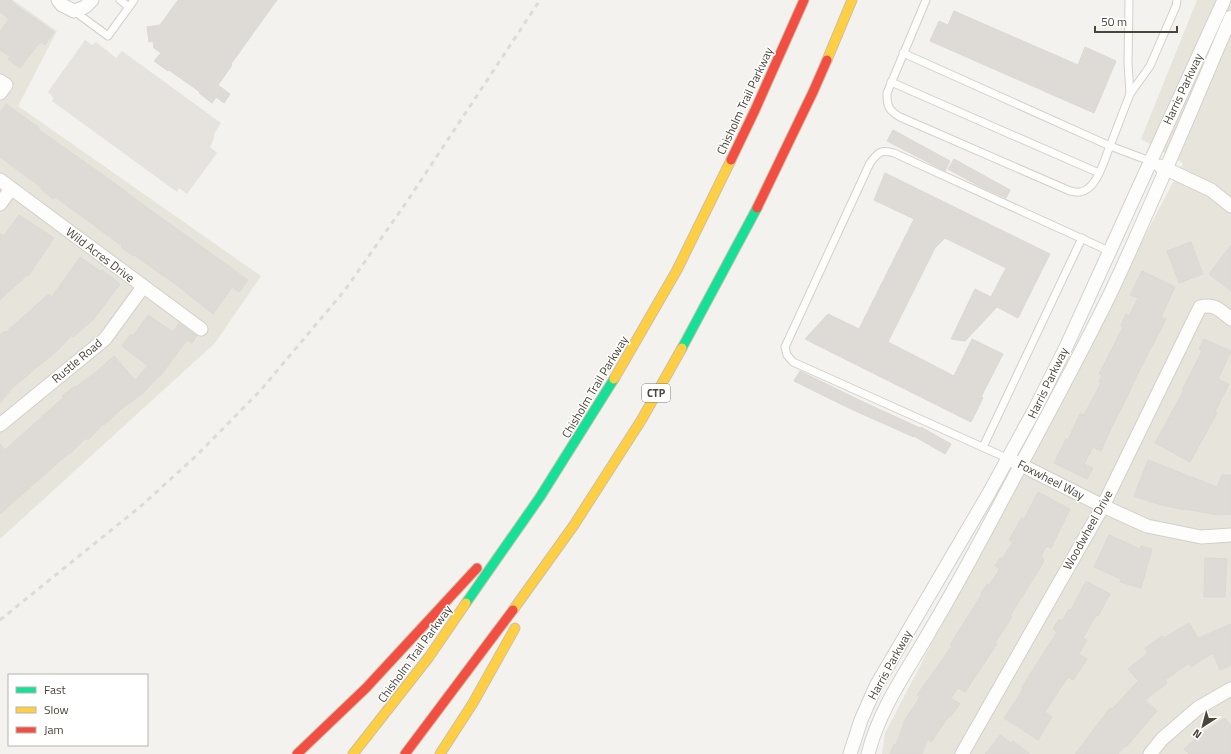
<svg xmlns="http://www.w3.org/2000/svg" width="1231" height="754" font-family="'Titillium Web',sans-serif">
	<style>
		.residential { fill: #e7e4dc }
		.parking { fill: #e6e3df }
		.building { fill: #dedbd6; stroke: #dcd9d4 }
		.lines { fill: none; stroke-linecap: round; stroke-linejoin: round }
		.lane-casing { stroke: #d2d0cb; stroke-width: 9 }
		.street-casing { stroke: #d2d0cb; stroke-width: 15 }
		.fast-casing { stroke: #ccbfa9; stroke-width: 11 }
		.slow-casing { stroke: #ccbfa9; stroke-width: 11 }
		.jam-casing { stroke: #ccbfa9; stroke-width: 11 }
		.lane { stroke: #fdfdfc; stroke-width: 7 }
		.street { stroke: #fdfdfc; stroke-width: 13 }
		.fast { stroke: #16e098; stroke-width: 9 }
		.slow { stroke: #ffcf43; stroke-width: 9 }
		.jam { stroke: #f24e42; stroke-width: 9 }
		.rail { stroke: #dbdbda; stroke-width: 3; stroke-dasharray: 5 5; stroke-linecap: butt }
		.labels { text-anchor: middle; stroke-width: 3; stroke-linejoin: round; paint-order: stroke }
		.shield { fill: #fff; stroke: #817c74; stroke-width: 1 }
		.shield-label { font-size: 11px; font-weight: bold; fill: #4b4439 }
		.street-label { font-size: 12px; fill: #4b4439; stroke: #fff }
	</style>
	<rect width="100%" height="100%" fill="#f4f2ee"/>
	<g class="residential">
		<path d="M0,0H13L57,31L18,106L261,276L215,343L0,539Z"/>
		<path d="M1197,0H1231V754H882L885,733L1183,163L1141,139Z"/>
	</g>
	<path class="parking" d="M85,40L92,45L96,42L116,58L122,51L221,123L215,132L213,141L210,147L217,153L187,194L179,188L177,192L52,101L54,98L48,92Z"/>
	<g class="building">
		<path d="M0,0H11L17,6L54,32L45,45L40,42L20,68L8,59L10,57L0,50V32L9,19L0,12Z"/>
		<path d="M178,0H277L231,64L232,65L218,85L230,94L224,103L216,97L212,103L199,93L200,92L169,70L168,71L154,61L161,53L154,48L153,41L149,42L147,27L160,25Z"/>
		<path d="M954,11L1078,65L1085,47L1116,61L1094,113L930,41L939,21L948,25Z"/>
		<path d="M6,104L39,128L38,129L117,185L138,201L248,280L239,292L232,287L213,314L174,283L134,255L133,256L121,247L122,246L76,212L55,197L53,199L41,189L42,188L0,157V112Z"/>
		<path d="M893,130L950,161L945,171L887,141Z"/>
		<path d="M954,159L1010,190L1006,198L981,187L948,169Z"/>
		<path d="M885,173L1050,254L1018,318L997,307L965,341L951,339L975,289L991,297L1006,268L945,238L935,248L888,342L954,376L972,339L1003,354L981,397L983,398L971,422L805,339L828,314L859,329L914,219L874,200Z"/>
		<path d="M19,215L54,238L28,276L27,275L0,300V233L4,236Z"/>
		<path d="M1191,242L1203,274L1179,283L1167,251Z"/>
		<path d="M1231,245V291L1209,274Z"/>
		<path d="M80,257L100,271L102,270L120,284L93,320L73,337L72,335L58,350L13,387L0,403V335L5,331L6,332L49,294L52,297Z"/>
		<path d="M1142,271L1175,287L1161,317L1166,319L1138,373L1125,401L1111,428L1101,451L1093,447L1084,464L1093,468L1087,479L1054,463L1066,439L1068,440L1080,414L1084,415L1101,383L1099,382L1102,375L1099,374L1123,327L1121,326L1126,314L1129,316L1138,298L1130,295Z"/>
		<path d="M148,315L173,332L179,323L197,336L192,343L187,340L160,376H159L142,394L121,409L104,425L103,424L88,440L86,438L70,454L69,453L0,514V444L5,450L46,413L64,397L62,396L75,386L76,387L95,373L114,356L135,380L148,366L122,346L131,334L133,336Z"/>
		<path d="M1204,339L1231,351L1218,379L1229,384L1215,412L1217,413L1190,462L1155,443L1184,390H1182L1202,351L1199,349Z"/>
		<path d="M800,371L859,400L920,428L921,427L951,444L945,454L914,436V437L853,410L794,381Z"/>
		<path d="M1148,460L1217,487L1222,475H1231V514L1218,515L1184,509V510L1154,503L1134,496Z"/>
		<path d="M1038,492L1070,509L1051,548L1046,546L1041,557L1044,559L1042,565L1010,616L1012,617L995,643L997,644L965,692L958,688L951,698L960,704L950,717L949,716L931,742L928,739L922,754H890L894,744L896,745L904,723H903L920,697L917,695L952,646L950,645L982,594L981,593L987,584L989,585L1000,569L995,566L1000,558L1002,559L1013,542L1009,540L1022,517L1024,519Z"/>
		<path d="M1109,535L1140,549L1141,546L1152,549L1141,588L1120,582L1121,579L1094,567Z"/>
		<path d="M1205,558L1227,559L1225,597H1204Z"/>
		<path d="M1086,581L1110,594L1098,616L1096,615L1083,638L1087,640L1079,654L1087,659L1073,680L1068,677L1045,712L1052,717L1038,740L1004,718L1023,689L1022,687L1057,632L1053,629L1059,619L1062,621L1069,609L1071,610Z"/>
		<path d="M1189,623L1198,638L1231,624V665L1220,670L1213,653L1191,667L1189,663L1165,680L1167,683L1145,700L1157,711L1126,747L1125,746L1118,754H1075L1110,708L1112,709L1138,681L1128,669L1148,653L1145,648L1162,636L1164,638Z"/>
		<path d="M1225,718L1231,726V754H1189L1184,749L1200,735Z"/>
		<path d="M1000,735L1011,743L1013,741L1030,754H985Z"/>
	</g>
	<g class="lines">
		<defs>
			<g id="lane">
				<path d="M120,0L129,7"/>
				<path d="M1129,0L1128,63L1130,94"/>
				<path d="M74,11L108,36L134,0"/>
				<path d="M903,53L1110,146C1104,160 1097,190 1080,192C1077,193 1073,191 1070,191L900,117C888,110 887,106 887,93L926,0"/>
				<path d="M891,82L1099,173"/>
				<path d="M1150,161L1110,146L1130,94L1150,66L1176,6L1177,0"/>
				<path d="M983,447L1082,238"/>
				<path d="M1009,459L793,362L787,355L785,347L870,163C878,153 880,149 894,153L1109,251"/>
			</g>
			<g id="street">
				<path d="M58,0L62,5L74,11L85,7L92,0"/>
				<path d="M0,81L6,85L0,93"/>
				<path d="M1160,166L1211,190L1231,206"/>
				<path d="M0,180L201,329"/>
				<path d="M0,204L11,189"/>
				<path d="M0,425L105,339L143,287"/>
				<path d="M1013,461L1103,506L1147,526L1201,537L1231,535"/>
				<path d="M850,754L861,720L876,686L989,493L1035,409L1067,345L1224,0"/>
				<path d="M868,754C880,707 908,670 931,629C958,584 982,538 1007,491C1042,425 1079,358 1112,290C1154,200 1192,108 1231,17"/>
				<path d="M962,754L1103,506L1200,307C1214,303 1220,310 1231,319"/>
				<path d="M1150,754L1162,739L1198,708L1231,689"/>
			</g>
			<g id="fast">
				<path d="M682,348L757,208"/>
				<path d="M466,603L540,497L614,379"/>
			</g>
			<g id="slow">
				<path d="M827,60L852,0"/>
				<path d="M614,379L677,270L731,160"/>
				<path d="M513,610L574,525L642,419L682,348"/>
				<path d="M353,754L429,657L466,603"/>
				<path d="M440,754L473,703L515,628"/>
			</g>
			<g id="jam">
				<path d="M731,160L755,110L804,0"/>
				<path d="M757,208L813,92L827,60"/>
				<path d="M297,754L366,688L477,568"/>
				<path d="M405,754L513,610"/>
			</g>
		</defs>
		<use href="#lane" class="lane-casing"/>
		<use href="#street" class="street-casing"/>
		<use href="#fast" class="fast-casing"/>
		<use href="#slow" class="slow-casing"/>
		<use href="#jam" class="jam-casing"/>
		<use href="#lane" class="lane"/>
		<use href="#street" class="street"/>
		<use href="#fast" class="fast"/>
		<use href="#slow" class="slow"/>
		<use href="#jam" class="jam"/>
		<path class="rail" d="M0,620L141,506L196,456L260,391L345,290L408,200L540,0"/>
	</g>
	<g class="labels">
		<rect class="shield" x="642" y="384" width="28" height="18" rx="3"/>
		<g class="shield-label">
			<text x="656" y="397">CTP</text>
		</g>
		<g class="street-label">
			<text transform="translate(1183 89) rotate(-65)" y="4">Harris Parkway</text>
			<text transform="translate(745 101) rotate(-65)" y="4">Chisholm Trail Parkway</text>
			<text transform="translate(100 255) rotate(37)" y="4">Wild Acres Drive</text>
			<text transform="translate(77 361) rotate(-40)" y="4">Rustle Road</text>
			<text transform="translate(1048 383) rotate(-64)" y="4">Harris Parkway</text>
			<text transform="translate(595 387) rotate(-59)" y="4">Chisholm Trail Parkway</text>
			<text transform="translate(1051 480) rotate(27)" y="4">Foxwheel Way</text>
			<text transform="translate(1088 530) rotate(-61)" y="4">Woodwheel Drive</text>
			<text transform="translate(415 654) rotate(-54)" y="4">Chisholm Trail Parkway</text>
			<text transform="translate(890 665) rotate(-61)" y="4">Harris Parkway</text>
		</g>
	</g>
	<rect x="8" y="674" width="140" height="72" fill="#ffffff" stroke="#b7b4b0"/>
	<rect x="16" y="687" width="20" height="6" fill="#16e098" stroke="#b7b4b0"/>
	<text x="44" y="694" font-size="12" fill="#4b4439">Fast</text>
	<rect x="16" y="707" width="20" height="6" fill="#ffcf43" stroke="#b7b4b0"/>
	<text x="44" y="714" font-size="12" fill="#4b4439">Slow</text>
	<rect x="16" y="727" width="20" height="6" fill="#f24e42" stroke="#b7b4b0"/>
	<text x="44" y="734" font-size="12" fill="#4b4439">Jam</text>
	<g transform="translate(1203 726) rotate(216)" stroke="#ffffff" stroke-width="3" paint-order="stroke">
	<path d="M0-3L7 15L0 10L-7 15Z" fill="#4b4439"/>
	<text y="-6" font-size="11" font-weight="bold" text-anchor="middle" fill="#4b4439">N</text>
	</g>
	<path d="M1095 26v6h82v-6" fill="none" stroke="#4b4439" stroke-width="2"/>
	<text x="1101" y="26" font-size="12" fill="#4b4439" stroke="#ffffff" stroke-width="3" paint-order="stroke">50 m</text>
</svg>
